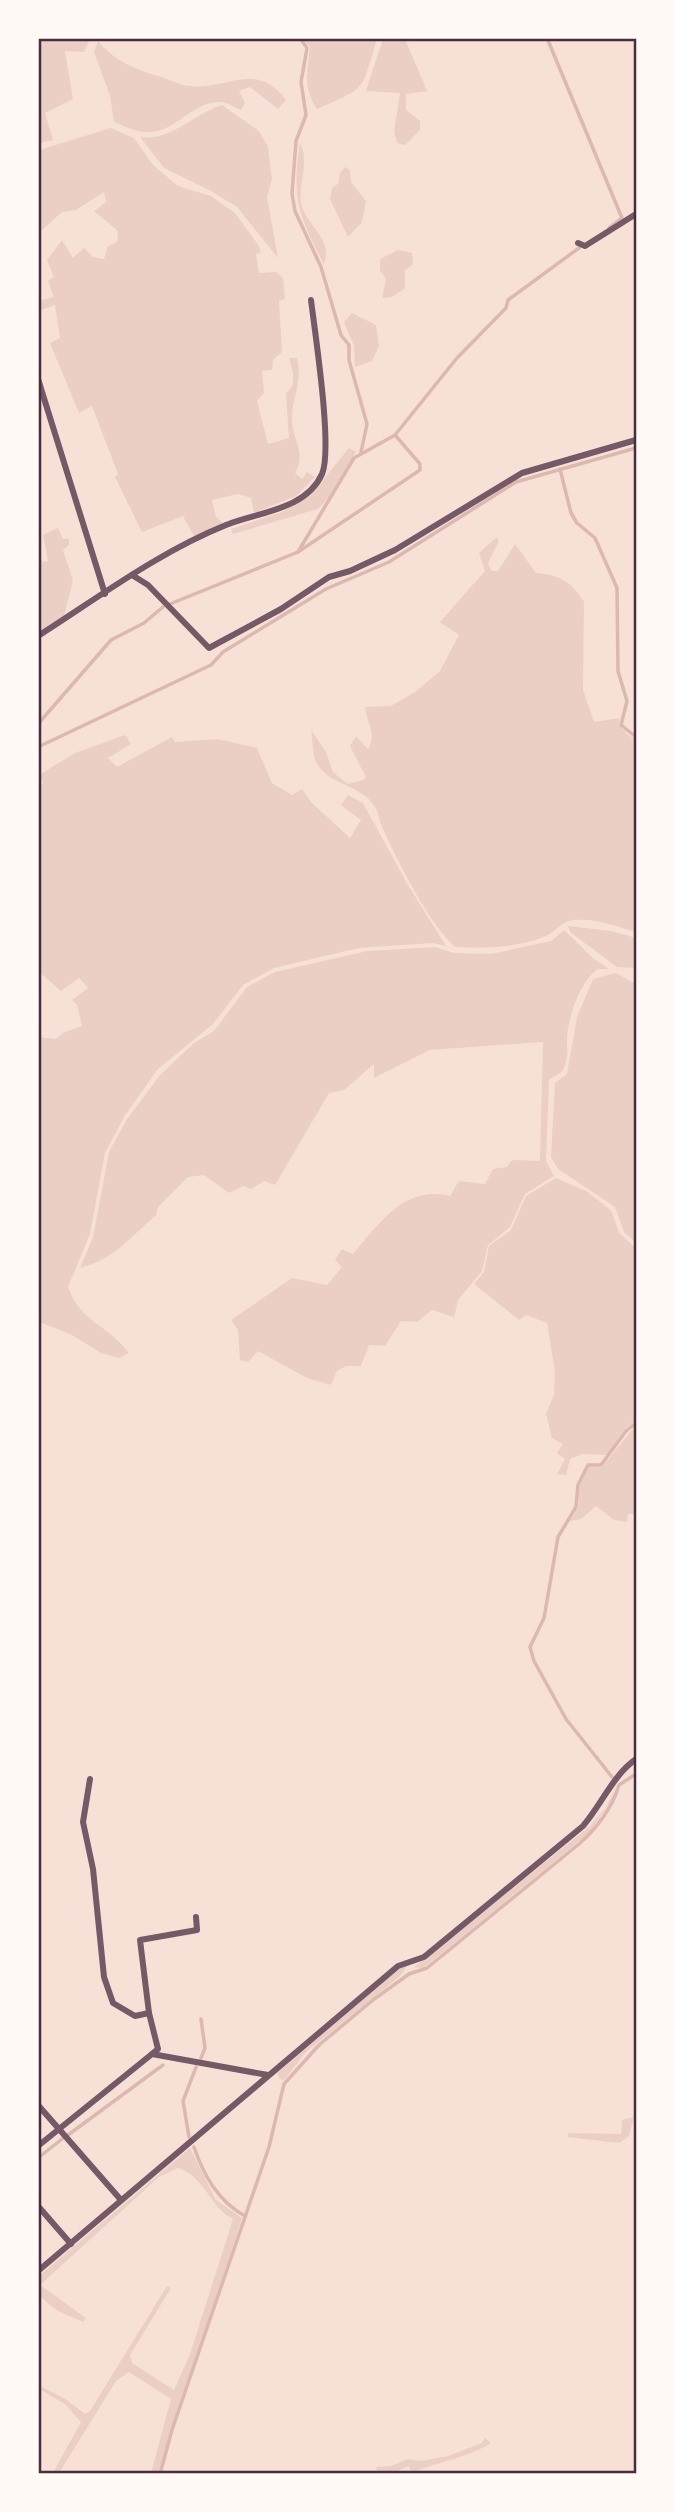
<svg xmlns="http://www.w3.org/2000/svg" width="675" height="2512" font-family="Bitter,serif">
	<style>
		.green { fill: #ebcfc5 }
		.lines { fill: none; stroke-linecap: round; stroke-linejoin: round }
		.stream { stroke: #dcb8b0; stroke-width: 3.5 }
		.minor { stroke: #755966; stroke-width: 6 }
		.neatline { fill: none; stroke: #4a2c40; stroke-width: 2.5 }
	</style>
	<rect width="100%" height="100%" fill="#f7e1d7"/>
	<g class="green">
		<path d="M39,38L90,39L84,52L65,51L73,99L45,113L53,140L39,143Z"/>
		<path d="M303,39H377C361,91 368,87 317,109C303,88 307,72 310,47Z"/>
		<path d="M383,39H405L427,91L406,94V110L420,121V130L405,145L397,143L394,131L400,93L366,91Z"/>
		<path d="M98,41C115,61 134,69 158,76C169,79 179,85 190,86C227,90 257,60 286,100L278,109L250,87L239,91L245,103L241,110C235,108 227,102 221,102C193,100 175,134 146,132C135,132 124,126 114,122L110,96L94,52Z"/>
		<path d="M222,105L259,131L268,147L272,179L267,197L278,258L237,207L211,191L164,168L140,137C170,142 195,113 222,105Z"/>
		<path d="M111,128L134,138L153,165L178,186L211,196L235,213L259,246L261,252L256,254L259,273L276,272L283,278L285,299L279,301L282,352L273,360L272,370L262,371L264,393L257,401L268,444L289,438L286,394L293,385V373L289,358H297C303,383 292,396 292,419C292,440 307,452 295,473L302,479L307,472L315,477L296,496L254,513L251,498L238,494L212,500L216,517L223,523L195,538L183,516L142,532L115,477L118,474L92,406L79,413L50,343L60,338L55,305L39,311L38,301L54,297L48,281L54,277L47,260L62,240L73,258L84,248L93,257L104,259L108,246L117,242L118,231L94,211L106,202L104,192L76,210L62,212L39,233V150Z"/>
		<path d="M300,143C311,165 296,185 302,207C309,228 333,239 324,264C299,217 291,197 300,143Z"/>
		<path d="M345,167L350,170L351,182L366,201L362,222L348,237L330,199L332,188L338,184L340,173Z"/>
		<path d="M398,250L412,253L413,264L405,270V288L392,297L382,298L386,279L380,270V259Z"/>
		<path d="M352,313L376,325L379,346L372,361L355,367L354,346L344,322Z"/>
		<path d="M349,448L356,452L333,493L318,509L233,534L231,529L282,512L310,496Z"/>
		<path d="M58,528L63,539H69V545L63,550L73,581L64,616L38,633V549L42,562L48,561L43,535Z"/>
		<path d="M497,537L499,541L488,563L491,571H498L515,544L536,573C558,574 572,582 584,602L583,690L594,722L620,718L619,724L627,734L636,740V932C615,926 596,918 573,920C560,922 556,932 546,936C516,948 486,949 455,947C428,923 398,861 382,827C379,821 379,813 375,807C362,784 328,786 316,762C312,753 313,739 311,730L326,752L333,772L348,784L363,780L366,777L350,746L356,736L368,749C377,733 367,724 365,707L391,706L415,692L440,671L459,635L440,622L485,571L479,553Z"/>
		<path d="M125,735L131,744L108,758L117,767L172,737L175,742L218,739L257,748L272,783L292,795L302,789L311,802L350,838L361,820L341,805L348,795L363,803L408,885L446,946L433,943L359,948L274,968L243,985L213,1024L158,1069L124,1117L105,1153L90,1234L68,1287C81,1323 107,1324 129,1353L119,1358L101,1353L70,1334L39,1322V1037L56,1039L63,1033L82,1026L77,1005L72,1000L88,988L79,978L61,991L39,972L38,788L43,783L39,775L75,753Z"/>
		<path d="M568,926L611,931L636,938V968L617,967L570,932Z"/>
		<path d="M564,930L594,959L609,969H598C579,982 566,1022 567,1044C568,1051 567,1063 563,1070C561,1074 552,1077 549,1080L546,1161L554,1176L525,1194L510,1227L488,1245L482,1271L458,1300L454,1317L432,1310L417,1322L401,1321L385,1346L369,1345L361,1366H346L337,1371L331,1385L307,1378L258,1351L248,1362L240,1360L238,1330L231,1320L292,1278L327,1285L342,1267L335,1260L342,1249L353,1254C380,1222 405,1185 450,1196L459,1181L485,1184L493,1169L507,1167L512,1160L540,1161L543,1042L430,1050L374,1078V1064L344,1090L329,1093L275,1185L264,1181L251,1189L243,1186L229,1193L204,1175L188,1177L158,1207L156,1215C131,1237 113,1260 80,1268L93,1237L109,1152L127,1119L160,1075L194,1043L214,1031L247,987L275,972L367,951L435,947L454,953L491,954L551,941Z"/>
		<path d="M616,973L636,984V1243L624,1232L615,1207L558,1169L551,1157L555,1083L567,1074L577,1017L593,979Z"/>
		<path d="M556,1178L586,1191L607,1207L612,1212L619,1233L636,1248V1420L625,1429L607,1455L582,1454L570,1459L566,1475L557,1474L565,1459L557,1453L563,1444L552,1438L546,1414L554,1395L555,1372L547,1323L526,1315L519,1320L474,1284L484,1272L489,1246L511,1230L526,1196Z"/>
		<path d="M636,1425V1514H628L627,1522L614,1520L596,1506L581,1519L570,1521L578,1508L580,1485L589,1467H602Z"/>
		<path d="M616,1787L613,1798L588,1834L427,1965L421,1968L414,1967L590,1826L606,1807Z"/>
		<path d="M408,1965L400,1976L306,2052L284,2080L280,2079L277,2073L399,1969Z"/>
		<path d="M634,2117L629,2136L619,2143L567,2137L569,2133L621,2134L622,2120Z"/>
		<path d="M190,2148L216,2200L242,2218L158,2473H151L171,2399L129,2372L116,2381L59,2473H53L81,2422L65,2404L39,2389L38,2385L64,2398L85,2414L90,2411L167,2286L171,2288L130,2355L132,2363L174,2390L190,2354L233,2219C209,2207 205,2176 178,2168L159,2177L40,2285L86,2318L83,2322L58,2311L39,2296V2276Z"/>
		<path d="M485,2438L491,2443C468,2458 436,2462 411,2473L409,2466L393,2473H378L376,2467L391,2466L408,2459L421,2461L448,2456L482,2443Z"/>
	</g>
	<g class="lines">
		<g class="stream">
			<path d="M300,38L307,48L301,82L306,115L296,141L292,194L295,211L321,267L341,335L349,345V360L367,424L361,452"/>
			<path d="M547,38L622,218L609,228"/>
			<path d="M560,469L571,513L577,523L595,538L617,588L618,671L627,701L621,725L636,737"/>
			<path d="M298,552L354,458L395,435L457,358L506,308L508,300L579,248"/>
			<path d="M170,604L298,552L420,470V464L395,435"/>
			<path d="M38,724L111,640L144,623L163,607"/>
			<path d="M38,747L211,665L223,652L326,589L389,562L516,482L636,448"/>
			<path d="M612,1777L566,1719L534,1661L530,1647L544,1618L558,1537L576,1507L578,1485L588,1465H601L626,1431L636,1423"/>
			<path d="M201,2058L205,2048L201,2019"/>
			<path d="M68,2135L163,2065"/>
			<path d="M189,2137L183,2101L196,2067"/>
			<path d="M194,2147C204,2176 218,2201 245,2216"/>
			<path d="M38,2158L62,2139"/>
			<path d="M160,2474L172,2430L269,2147L284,2084L319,2045L373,2000L409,1974L427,1968L579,1844C596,1829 613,1807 619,1785L636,1774"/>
		</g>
		<g class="minor">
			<path d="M578,243L585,246L636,214"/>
			<path d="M38,379L105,594"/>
			<path d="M132,575L148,585L209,648L281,609L329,577L350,571L395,550L522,473L636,440"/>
			<path d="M38,636C99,597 159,552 226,525C258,512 306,510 322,474C333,449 315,333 311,300"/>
			<path d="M90,1779L83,1822L93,1869L104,1977L113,2003L135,2016L149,2013"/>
			<path d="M152,2054L158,2049L149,2013L140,1940L197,1930L196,1917"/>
			<path d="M38,2105L121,2200"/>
			<path d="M38,2146L152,2054L268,2075"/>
			<path d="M38,2206L71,2244"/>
			<path d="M38,2271L398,1966L424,1957L583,1826C602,1804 613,1775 636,1759"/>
		</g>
	</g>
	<rect width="675" height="2512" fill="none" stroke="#fffaf5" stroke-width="80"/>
	<rect x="40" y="40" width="595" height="2432" class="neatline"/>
</svg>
